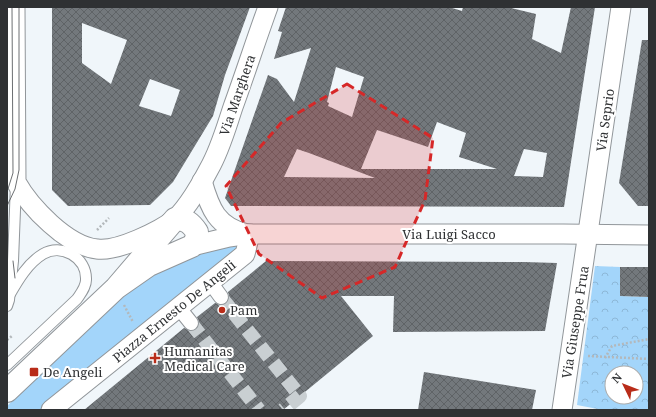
<svg xmlns="http://www.w3.org/2000/svg" width="656" height="417" font-family="'Noto Serif',serif">
	<style>
		.green { fill: #a3d5fa }
		.park { fill: url(#park-crowns); fill-rule: evenodd }
		.building { fill: url(#building-cross-hatch); fill-rule: evenodd }
		.lines { fill: none; stroke-linecap: round; stroke-linejoin: round }
		.pedestrian-tunnel { stroke: #c9cfd2; stroke-width: 14; stroke-dasharray: 14 7; stroke-linecap: butt }
		.service-casing { stroke: #91969a; stroke-width: 12 }
		.pedestrian-casing { stroke: #91969a; stroke-width: 16 }
		.minor-casing { stroke: #91969a; stroke-width: 21 }
		.tertiary-casing { stroke: #91969a; stroke-width: 24 }
		.path { stroke: #b3b8bb; stroke-width: 2.5; stroke-dasharray: 2 2; stroke-linecap: butt }
		.service { stroke: #fff; stroke-width: 10 }
		.pedestrian { stroke: #fff; stroke-width: 14 }
		.minor { stroke: #fff; stroke-width: 19 }
		.tertiary { stroke: #fff; stroke-width: 22 }
		.tram { stroke: #6c6f72; stroke-width: 1 }
		.marked { fill: #d62828; fill-opacity: 0.2; stroke: #d62828; stroke-width: 3; stroke-dasharray: 8 5; stroke-linejoin: round }
		.poi-dot { fill: #b92c19; stroke: #fff; stroke-width: 1.5 }
		.labels { text-anchor: middle; stroke-width: 4; stroke-linejoin: round; paint-order: stroke }
		.street-label { font-size: 13px; fill: #2f3133; stroke: #fff }
		.poi-label { font-size: 13px; fill: #2f3133; stroke: #fff; text-anchor: start }
	</style>
	<defs>
		<pattern id="park-crowns" width="20" height="18" patternUnits="userSpaceOnUse"><rect width="20" height="18" fill="#a3d5fa"/><path d="M2 6a3 3 0 1 1 6 0M12 15a3 3 0 1 1 6 0" fill="none" stroke="#8db7d7"/></pattern>
		<pattern id="building-cross-hatch" width="8" height="8" patternUnits="userSpaceOnUse"><rect width="8" height="8" fill="#73787c"/><path d="M0 0l8 8M0 8l8-8" fill="none" stroke="#5f6366"/></pattern>
	</defs>
	<rect width="100%" height="100%" fill="#f0f6fa"/>
	<path class="green" d="M238,245L230,259L44,410H7V406L126,291L187,254Z"/>
	<path class="park" d="M595,266L620,267V296L649,297V410H603L577,405ZM612,373H636V397H612Z"/>
	<g class="building">
		<path d="M52,7H250L225,75L213,116L173,182L150,205L68,206L52,190ZM82,23L127,40L111,84L82,63ZM150,79L180,90L171,116L139,106Z"/>
		<path d="M286,7H449L462,11L463,7H507L536,14L532,39L561,53L571,7H595L564,207L231,206L225,198L268,75L277,79L294,102L311,48L274,59L282,32L278,31ZM336,67L364,77L352,117L328,106L329,103L327,102ZM437,122L466,133L459,157L497,169H361L377,130L428,147ZM297,149L309,153L375,178L284,177ZM524,149L547,153L543,177L514,176Z"/>
		<path d="M642,40H649V206H638L619,183Z"/>
		<path d="M266,261L524,262L557,263L545,331L393,332L394,296H341L373,336L283,410H84L184,328L192,331L197,329L199,322L197,317L215,303L222,305L226,304L229,296L228,292Z"/>
		<path d="M620,267H649V297L620,296Z"/>
		<path d="M424,372L536,390L532,410H418Z"/>
	</g>
	<g class="lines">
		<g class="pedestrian-tunnel">
			<path d="M221,297L300,396L283,410"/>
			<path d="M191,323L259,410"/>
		</g>
		<defs>
			<g id="service">
				<path d="M7,306L9,300L13,261L16,184"/>
				<path d="M7,365L77,299C81,293 86,287 86,280C87,257 61,243 43,254C28,263 18,280 10,294"/>
			</g>
			<g id="pedestrian">
				<path d="M210,282L221,297"/>
				<path d="M179,308L191,323"/>
			</g>
			<g id="minor">
				<path d="M15,7L16,182C30,207 67,246 97,249C117,252 160,231 175,219C187,208 202,183 209,169C220,150 226,128 233,107C245,74 256,40 268,7"/>
				<path d="M202,181C210,209 217,227 247,234"/>
				<path d="M192,246L229,237L250,234H563L649,235"/>
				<path d="M51,410L245,254L250,234"/>
				<path d="M562,410L621,7"/>
			</g>
			<path id="tertiary" d="M7,391L116,288L175,219C186,219 191,223 197,232L196,240L192,246L149,265L116,288"/>
		</defs>
		<use href="#service" class="service-casing"/>
		<use href="#pedestrian" class="pedestrian-casing"/>
		<use href="#minor" class="minor-casing"/>
		<use href="#tertiary" class="tertiary-casing"/>
		<g class="path">
			<path d="M97,230L109,218"/>
			<path d="M124,305L133,322"/>
			<path d="M7,340L12,336"/>
			<path d="M588,356L649,359"/>
			<path d="M605,358L612,346L649,339"/>
		</g>
		<use href="#service" class="service"/>
		<use href="#pedestrian" class="pedestrian"/>
		<use href="#minor" class="minor"/>
		<use href="#tertiary" class="tertiary"/>
		<g class="tram">
			<path d="M7,192L13,173L12,7"/>
			<path d="M7,206L15,189L19,170V7"/>
			<path d="M13,261L15,278"/>
		</g>
	</g>
	<path class="marked" d="M347,84L433,138L425,200L395,267L322,298L259,254L226,186L281,123Z"/>
	<g class="poi-dot">
		<circle cx="222" cy="310" r="4"/>
		<path d="M153 352h4v4h4v4h-4v4h-4v-4h-4v-4h4z"/>
		<rect x="29" y="367" width="10" height="10" rx="2"/>
	</g>
	<g class="labels">
		<g class="street-label">
			<text transform="translate(237 95) rotate(-71)" y="5">Via Marghera</text>
			<text transform="translate(605 120) rotate(-82)" y="5">Via Seprio</text>
			<text x="449" y="239">Via Luigi Sacco</text>
			<text transform="translate(174 311) rotate(-39)" y="5">Piazza Ernesto De Angeli</text>
			<text transform="translate(575 322) rotate(-81)" y="5">Via Giuseppe Frua</text>
		</g>
		<g class="poi-label">
			<text x="230" y="315">Pam</text>
			<text x="164" y="356">Humanitas<tspan x="164" dy="15">Medical Care</tspan></text>
			<text x="43" y="377">De Angeli</text>
		</g>
	</g>
	<rect width="656" height="417" fill="none" stroke="#2f3133" stroke-width="16"/>
	<g transform="translate(624 385) rotate(313)"><circle r="19" fill="#ffffff" stroke="#acadad"/>
	<path d="M0-3L7 15L0 10L-7 15Z" fill="#b92c19"/>
	<text y="-6" font-size="11" font-weight="bold" text-anchor="middle" fill="#2f3133">N</text>
	</g>
</svg>
